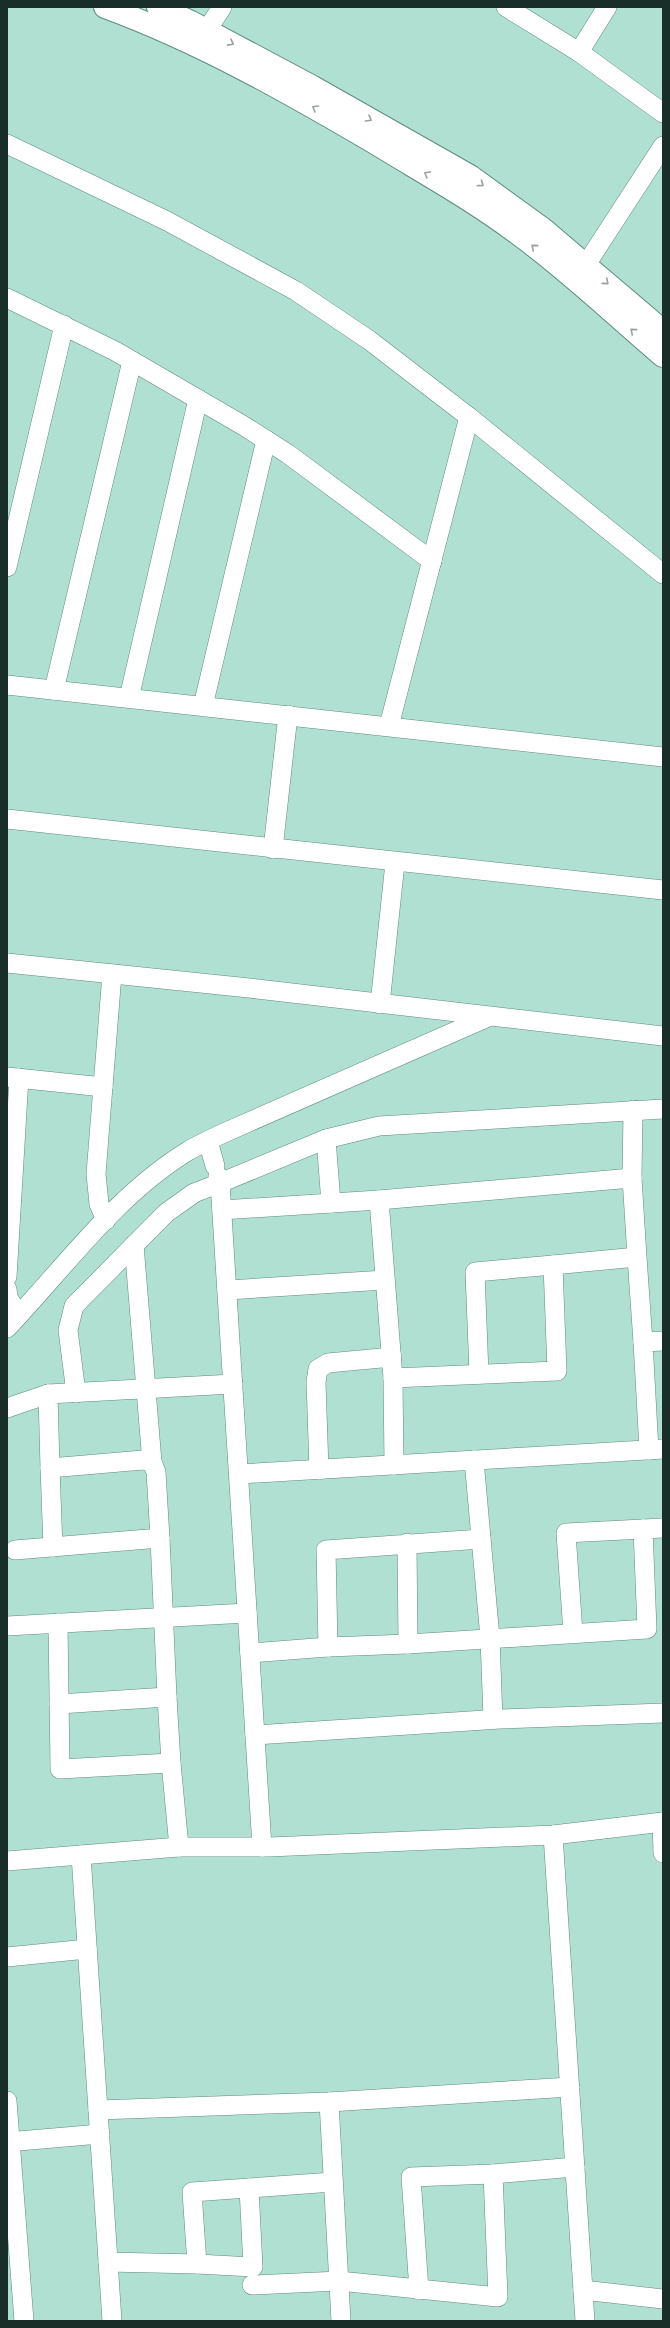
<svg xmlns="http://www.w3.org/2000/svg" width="670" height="2328" font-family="Montserrat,sans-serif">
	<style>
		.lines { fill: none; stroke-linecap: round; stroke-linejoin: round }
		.minor-casing { stroke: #5e8c7f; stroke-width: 20 }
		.tertiary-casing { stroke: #5e8c7f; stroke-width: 24 }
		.minor { stroke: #fff; stroke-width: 19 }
		.tertiary { stroke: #fff; stroke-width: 22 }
		.oneway { stroke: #98a19f }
	</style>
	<rect width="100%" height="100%" fill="#afe0d2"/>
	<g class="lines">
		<defs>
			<g id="minor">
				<path d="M506,7L579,52L663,113"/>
				<path d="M207,30L222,7"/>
				<path d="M579,52L607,7"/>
				<path d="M7,144L167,221L296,291L369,340L469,417L663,574"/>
				<path d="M578,277L663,146"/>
				<path d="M7,298L115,351L244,426L288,454L432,561"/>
				<path d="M7,567L64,325"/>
				<path d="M7,685L663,757"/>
				<path d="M54,690L132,361"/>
				<path d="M129,698L198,399"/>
				<path d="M203,706L266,440"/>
				<path d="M389,726L469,417"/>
				<path d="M7,819L663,890"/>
				<path d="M273,849L288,715"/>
				<path d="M7,963L249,988L663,1036"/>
				<path d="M380,1004L395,863"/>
				<path d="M7,1077L103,1087"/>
				<path d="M326,1139L331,1203"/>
				<path d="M208,1141L215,1166"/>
				<path d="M632,1178L633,1110"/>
				<path d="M222,1210L379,1200"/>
				<path d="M106,1220L99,1204L96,1174L112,974"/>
				<path d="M134,1245L152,1462"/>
				<path d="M637,1257L632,1178L379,1200L393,1378L557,1371L553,1265L637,1257L643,1342"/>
				<path d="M7,1277L19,1078"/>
				<path d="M7,1289L8,1298L19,1315"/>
				<path d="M227,1290L385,1280"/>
				<path d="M7,1328C64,1268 116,1195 188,1151C200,1144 213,1138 226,1132L488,1017"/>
				<path d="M479,1374L475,1272L553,1265"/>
				<path d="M393,1378L394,1465"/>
				<path d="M76,1393L68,1330L74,1306L166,1213L194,1193L220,1183L218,1176"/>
				<path d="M7,1408L48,1394"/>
				<path d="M649,1450L643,1342L663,1341"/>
				<path d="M474,1460L490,1638L493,1719"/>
				<path d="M50,1468L53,1547"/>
				<path d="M319,1470L316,1382L318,1369L328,1363L392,1357"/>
				<path d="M239,1474L663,1449"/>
				<path d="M160,1538L167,1697"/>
				<path d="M407,1543L408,1644L328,1647L326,1550L481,1539"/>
				<path d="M15,1550L160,1538L156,1472L152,1462L143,1460L50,1468L48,1394L233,1384"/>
				<path d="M58,1623L60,1769L171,1763L179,1847"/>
				<path d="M7,1626L247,1613"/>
				<path d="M573,1633L566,1533L643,1529"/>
				<path d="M408,1644L647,1629L643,1529L663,1528"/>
				<path d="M250,1653L328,1647"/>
				<path d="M59,1704L167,1697L171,1763"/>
				<path d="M255,1735L500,1719L663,1713"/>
				<path d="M662,1822L663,1853"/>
				<path d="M553,1835L585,2321"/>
				<path d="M262,1847L220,1183L326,1139L379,1126L663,1109"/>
				<path d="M81,1855L112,2321"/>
				<path d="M7,1861L179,1847H269L553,1835L663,1822"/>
				<path d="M7,1957L87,1949"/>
				<path d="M7,2101L24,2321"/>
				<path d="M329,2102L341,2321"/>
				<path d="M98,2110L329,2102L570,2087"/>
				<path d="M7,2142L100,2134"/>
				<path d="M108,2262L197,2264L192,2192L333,2182"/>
				<path d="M197,2264L253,2267L249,2188"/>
				<path d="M252,2285L339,2281L498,2297L493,2174L575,2167"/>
				<path d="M419,2290L411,2177L493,2174"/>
				<path d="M583,2290L663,2299"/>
			</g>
			<g id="tertiary">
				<path d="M105,7C200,42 288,92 375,143C424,173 475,201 521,236C570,272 616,316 663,356"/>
				<path d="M158,7L191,22L313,87L470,176L543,229L663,331"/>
			</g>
		</defs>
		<use href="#minor" class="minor-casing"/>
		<use href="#tertiary" class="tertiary-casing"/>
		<use href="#minor" class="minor"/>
		<use href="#tertiary" class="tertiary"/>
	</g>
	<defs><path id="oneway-chevron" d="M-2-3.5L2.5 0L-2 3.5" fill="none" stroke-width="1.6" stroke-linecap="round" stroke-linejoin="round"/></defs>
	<g class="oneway">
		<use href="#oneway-chevron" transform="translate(231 43) rotate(28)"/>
		<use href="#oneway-chevron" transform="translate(315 108) rotate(-149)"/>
		<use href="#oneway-chevron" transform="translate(369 119) rotate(30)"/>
		<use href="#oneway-chevron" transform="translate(427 174) rotate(-149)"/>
		<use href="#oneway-chevron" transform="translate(481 184) rotate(36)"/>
		<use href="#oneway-chevron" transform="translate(534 247) rotate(-140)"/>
		<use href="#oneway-chevron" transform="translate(606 282) rotate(41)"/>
		<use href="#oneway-chevron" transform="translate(633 331) rotate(-140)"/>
	</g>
	<rect width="670" height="2328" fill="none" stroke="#1a2e29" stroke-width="16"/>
</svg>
